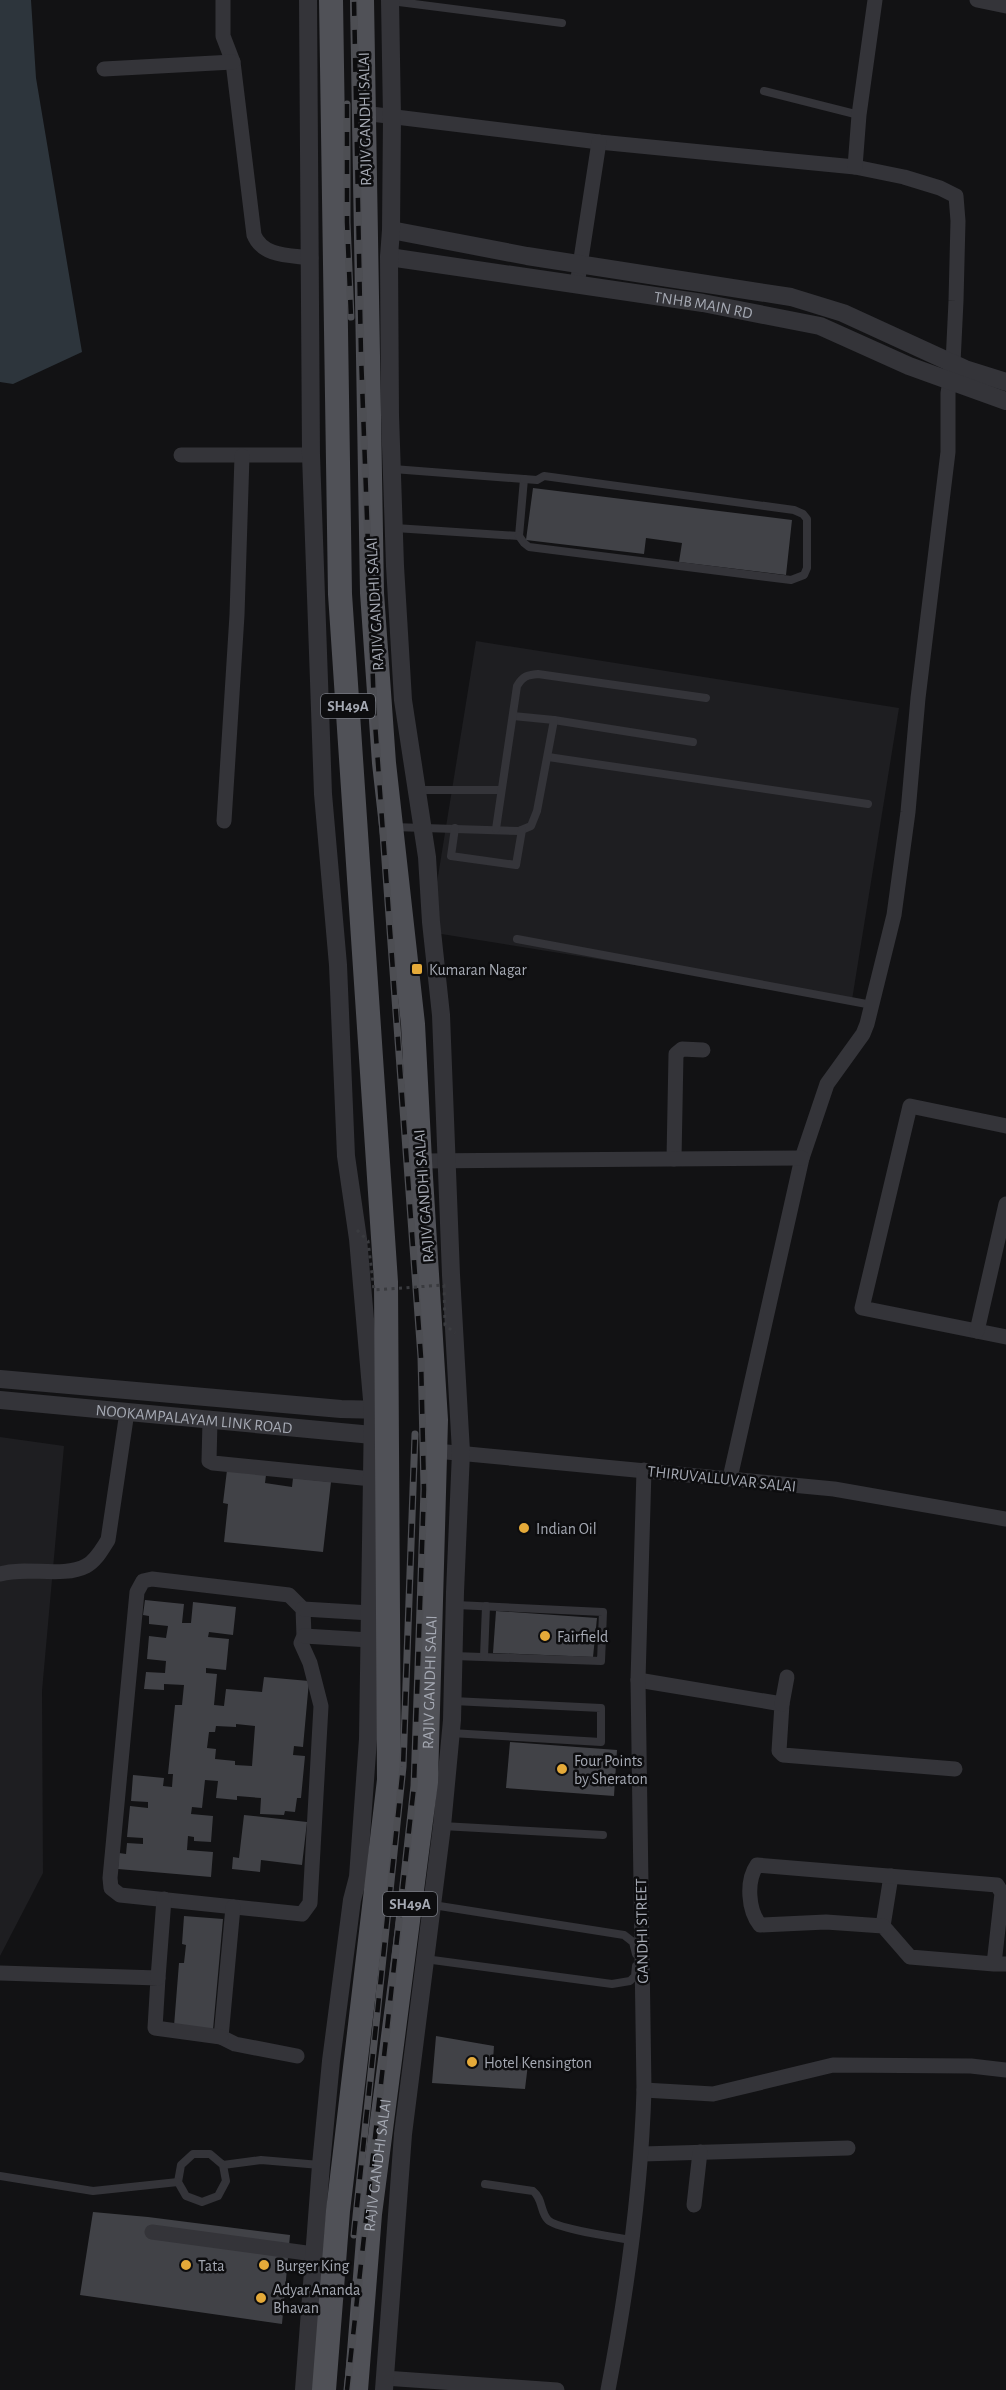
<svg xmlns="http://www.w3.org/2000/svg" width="1006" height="2390" font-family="'Alegreya Sans',sans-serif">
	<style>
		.built { fill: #1e1e21 }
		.water { fill: #2d353c }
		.building { fill: #414247; fill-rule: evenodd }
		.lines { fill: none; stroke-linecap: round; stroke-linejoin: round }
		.service { stroke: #343439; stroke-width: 8 }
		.minor { stroke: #343439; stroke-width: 15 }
		.tertiary { stroke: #343439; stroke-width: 18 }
		.primary { stroke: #505157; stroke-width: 24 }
		.rail-casing { stroke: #4d4e53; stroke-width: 7 }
		.rail { stroke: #0d0d0f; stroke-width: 4.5; stroke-dasharray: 14; stroke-linecap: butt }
		.path-bridge { stroke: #3a3b3f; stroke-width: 3; stroke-dasharray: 3 4.5; stroke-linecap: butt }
		.poi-dot { fill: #e5aa39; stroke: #0d0d0f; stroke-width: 2 }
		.labels { text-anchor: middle; stroke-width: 5; stroke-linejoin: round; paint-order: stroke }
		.shield { fill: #0d0d0f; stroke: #777a82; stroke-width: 1.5 }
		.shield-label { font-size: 15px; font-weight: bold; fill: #a5a9b3 }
		.street-label { font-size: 16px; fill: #a5a9b3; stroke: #0d0d0f }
		.poi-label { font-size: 16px; fill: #a5a9b3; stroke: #0d0d0f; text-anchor: start }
	</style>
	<rect width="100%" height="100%" fill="#121214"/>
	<g class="built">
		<path d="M476,641L899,708L852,1000L429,932Z"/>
		<path d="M0,1437L64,1446L42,1691L43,1873L0,1956Z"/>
	</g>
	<path class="water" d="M0,0H31L36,78L82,352L13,384L0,382Z"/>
	<g class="building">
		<path d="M533,488L792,520L786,575L679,562L682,543L646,538L644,554L526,540Z"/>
		<path d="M227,1470L266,1475L265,1483L292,1487L293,1478L331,1482L323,1552L224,1542L228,1504L223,1503Z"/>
		<path d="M145,1600L184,1604L182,1623H191L193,1602L236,1607L233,1635L209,1632L208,1637L229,1639L226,1670L206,1668V1673L217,1674L214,1705L224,1706L226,1689L262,1692L264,1677L309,1681L303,1747L294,1746L293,1755L305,1756L301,1798H297L295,1812L285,1811L284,1815L260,1814L261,1798L237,1796V1800L216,1798L218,1781L205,1780L202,1808L192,1807L191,1814L213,1816L211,1842L194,1841V1837L188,1836L187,1850L213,1852L211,1877L118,1869L119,1853L126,1854L127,1843L143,1844V1838L127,1837L130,1806L148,1808V1802L131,1801L133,1775L164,1778L163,1786L172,1787L173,1774H168L175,1705H182L184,1685L164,1684V1690L144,1689L146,1672L165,1673L166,1661L147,1659L149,1636L166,1638L168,1626L149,1624V1616L143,1615ZM236,1724L255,1726L252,1766L235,1765V1761L215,1759L216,1749L207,1748L209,1732H215L216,1726L236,1727Z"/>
		<path d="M496,1611L597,1618L593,1657L493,1653Z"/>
		<path d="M510,1742L617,1750L614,1796L506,1788Z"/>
		<path d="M244,1815L307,1822L302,1865L261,1860L260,1872L232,1869L233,1857L239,1858Z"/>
		<path d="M184,1916L223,1919L213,2030L174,2026L179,1963H184L186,1945L182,1944Z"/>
		<path d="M436,2036L494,2046L493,2060L528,2064L525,2089L432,2083Z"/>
		<path d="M93,2212L148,2217L290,2235L282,2324L80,2295Z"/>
	</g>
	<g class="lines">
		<g class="service">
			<path d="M391,1L562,23"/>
			<path d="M764,91L859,115"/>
			<path d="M393,469L524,479L519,536L395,528"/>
			<path d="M519,536L524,543L529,547L791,580L804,575L807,568V519L803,514L794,510L544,476L537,480L524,479"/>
			<path d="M513,716L554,720L693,742"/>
			<path d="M548,757L868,804"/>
			<path d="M418,790H501"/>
			<path d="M393,827L519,831L531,826L537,811L554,720"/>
			<path d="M455,828L451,856L516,865L522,830"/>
			<path d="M496,829L517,686C523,676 527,675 538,674L706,698"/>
			<path d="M517,939L872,1005"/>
			<path d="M454,1656L601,1661L603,1612L456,1605"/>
			<path d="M484,1657L486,1606"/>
			<path d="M451,1733L601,1742V1708L453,1701"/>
			<path d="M442,1826L603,1835"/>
			<path d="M433,1905L624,1935L633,1942L636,1954"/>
			<path d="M425,1959L612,1984L630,1981L635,1976L636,1966"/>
			<path d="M223,2165L226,2181L218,2196L202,2202L186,2196L178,2182L181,2165L193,2154H210L223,2165L261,2160L320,2165"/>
			<path d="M0,2176L93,2191L178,2182"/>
			<path d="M485,2184L533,2191C543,2199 540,2212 548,2220C557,2229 615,2237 631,2240"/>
		</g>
		<g class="minor">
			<path d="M223,0V36L233,62L254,235C263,257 290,255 311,258"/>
			<path d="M977,0L1006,6"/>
			<path d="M104,69L233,62"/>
			<path d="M363,113L599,142L855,167L904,177L940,188L956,196L958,221L956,301L953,363L948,393V452L918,698L908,812L894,915L867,1024L863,1034L827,1084L802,1158L730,1478"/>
			<path d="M855,167L859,115L875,0"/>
			<path d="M577,285L599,142"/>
			<path d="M181,455H311"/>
			<path d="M224,821L237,615L242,456"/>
			<path d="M1006,1126L910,1106L862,1308L1006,1337"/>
			<path d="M674,1159L676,1054L682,1049L703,1050"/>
			<path d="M420,1161L802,1158"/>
			<path d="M977,1331L1006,1204"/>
			<path d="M210,1421L209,1461L213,1463L372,1479"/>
			<path d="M436,1451L834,1489L1006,1519"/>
			<path d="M0,1574C25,1566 63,1578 86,1566C96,1561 102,1549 108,1540L127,1412"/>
			<path d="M152,1579L289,1595L303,1609L304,1636L301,1643L310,1663L321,1706L310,1903L302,1914L120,1895L111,1888L110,1878L137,1592L143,1581Z"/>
			<path d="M303,1609L371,1613"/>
			<path d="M304,1636L370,1640"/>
			<path d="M638,1680L782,1704L779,1751L783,1755L955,1769"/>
			<path d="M782,1704L787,1677"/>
			<path d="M233,1907L221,2037L235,2044L297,2056"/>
			<path d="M883,1926L891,1876"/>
			<path d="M994,1964L1002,1893L997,1885L757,1865C746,1881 748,1910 760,1925L826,1922L883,1926L910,1957L994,1964H1006"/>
			<path d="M0,1973L158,1978L155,2028L221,2037"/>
			<path d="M158,1978L164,1899"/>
			<path d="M644,2090L713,2094L833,2065L971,2066L1006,2070"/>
			<path d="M642,2154L848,2148"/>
			<path d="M694,2205L700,2152"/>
			<path d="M152,2232L314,2254"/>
			<path d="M384,2378L557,2390"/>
			<path d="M608,2390C627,2291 641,2190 644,2090L638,1680L644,1470"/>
		</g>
		<g class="tertiary">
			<path d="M391,230L527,256L791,297L843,313L965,369L1006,382"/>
			<path id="s1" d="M389,257L703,303L820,326L909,366L1006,401"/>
			<path d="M0,1379L341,1409L384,1410"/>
			<path id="s2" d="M0,1400L383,1436"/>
			<path d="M304,2390L321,2165L331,2061L352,1900L358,1877L368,1739L373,1411L358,1239L346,1156L338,965L323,794L311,455L308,0"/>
			<path d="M384,2390L403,2134L442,1826L452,1720L455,1592L461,1452L451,1275L441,1015L431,922L427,857L403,700L395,566L390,415L389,257L391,230L392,117L390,0"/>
		</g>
		<g class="primary">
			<path d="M324,2390L338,2211L389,1780L386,1282L340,594L331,0"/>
			<path id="s3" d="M356,2390L370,2214L426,1782L436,1420L420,1161L413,1024L384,763L372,593L362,0"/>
		</g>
		<defs>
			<g id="rail">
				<path d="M347,104V222L351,317"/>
				<path d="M354,2235L403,1767L415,1434"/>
				<path d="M347,2390L414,1786L424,1489L421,1357L374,709L361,355L354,0"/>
			</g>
		</defs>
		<use href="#rail" class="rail-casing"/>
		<use href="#rail" class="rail"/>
		<path class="path-bridge" d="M357,1230L368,1241L374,1290L444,1285L445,1325L455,1333"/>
	</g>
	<g class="poi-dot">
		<rect x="411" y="963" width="12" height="12" rx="3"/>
		<circle cx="524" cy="1528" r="6"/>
		<circle cx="545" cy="1636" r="6"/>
		<circle cx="562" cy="1769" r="6"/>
		<circle cx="472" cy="2062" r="6"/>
		<circle cx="186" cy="2265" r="6"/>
		<circle cx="264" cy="2265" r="6"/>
		<circle cx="261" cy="2298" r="6"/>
	</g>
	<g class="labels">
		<g class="shield">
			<rect x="321" y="694" width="54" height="24" rx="4.5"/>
			<rect x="383" y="1892" width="54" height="24" rx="4.5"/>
		</g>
		<g class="shield-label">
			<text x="348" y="711">SH49A</text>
			<text x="410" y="1909">SH49A</text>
		</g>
		<g class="street-label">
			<text transform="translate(364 119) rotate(-91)" y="6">RAJIV GANDHI SALAI</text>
			<text dy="6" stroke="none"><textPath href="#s1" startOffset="318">TNHB MAIN RD</textPath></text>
			<text transform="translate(374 604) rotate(-93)" y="6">RAJIV GANDHI SALAI</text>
			<text transform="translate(423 1196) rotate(-94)" y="6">RAJIV GANDHI SALAI</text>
			<text dy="6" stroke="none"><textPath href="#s2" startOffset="195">NOOKAMPALAYAM LINK ROAD</textPath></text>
			<text transform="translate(722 1478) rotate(6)" y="6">THIRUVALLUVAR SALAI</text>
			<text dy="6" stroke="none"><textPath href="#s3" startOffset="712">RAJIV GANDHI SALAI</textPath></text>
			<text transform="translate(641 1931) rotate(-91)" y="6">GANDHI STREET</text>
			<text dy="6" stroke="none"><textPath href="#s3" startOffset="226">RAJIV GANDHI SALAI</textPath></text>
		</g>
		<g class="poi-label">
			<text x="429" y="975">Kumaran Nagar</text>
			<text x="536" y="1534">Indian Oil</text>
			<text x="557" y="1642">Fairfield</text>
			<text x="574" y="1766">Four Points<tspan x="574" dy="18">by Sheraton</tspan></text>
			<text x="484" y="2068">Hotel Kensington</text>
			<text x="198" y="2271">Tata</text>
			<text x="276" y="2271">Burger King</text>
			<text x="273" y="2295">Adyar Ananda<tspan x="273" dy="18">Bhavan</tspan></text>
		</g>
	</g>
</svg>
